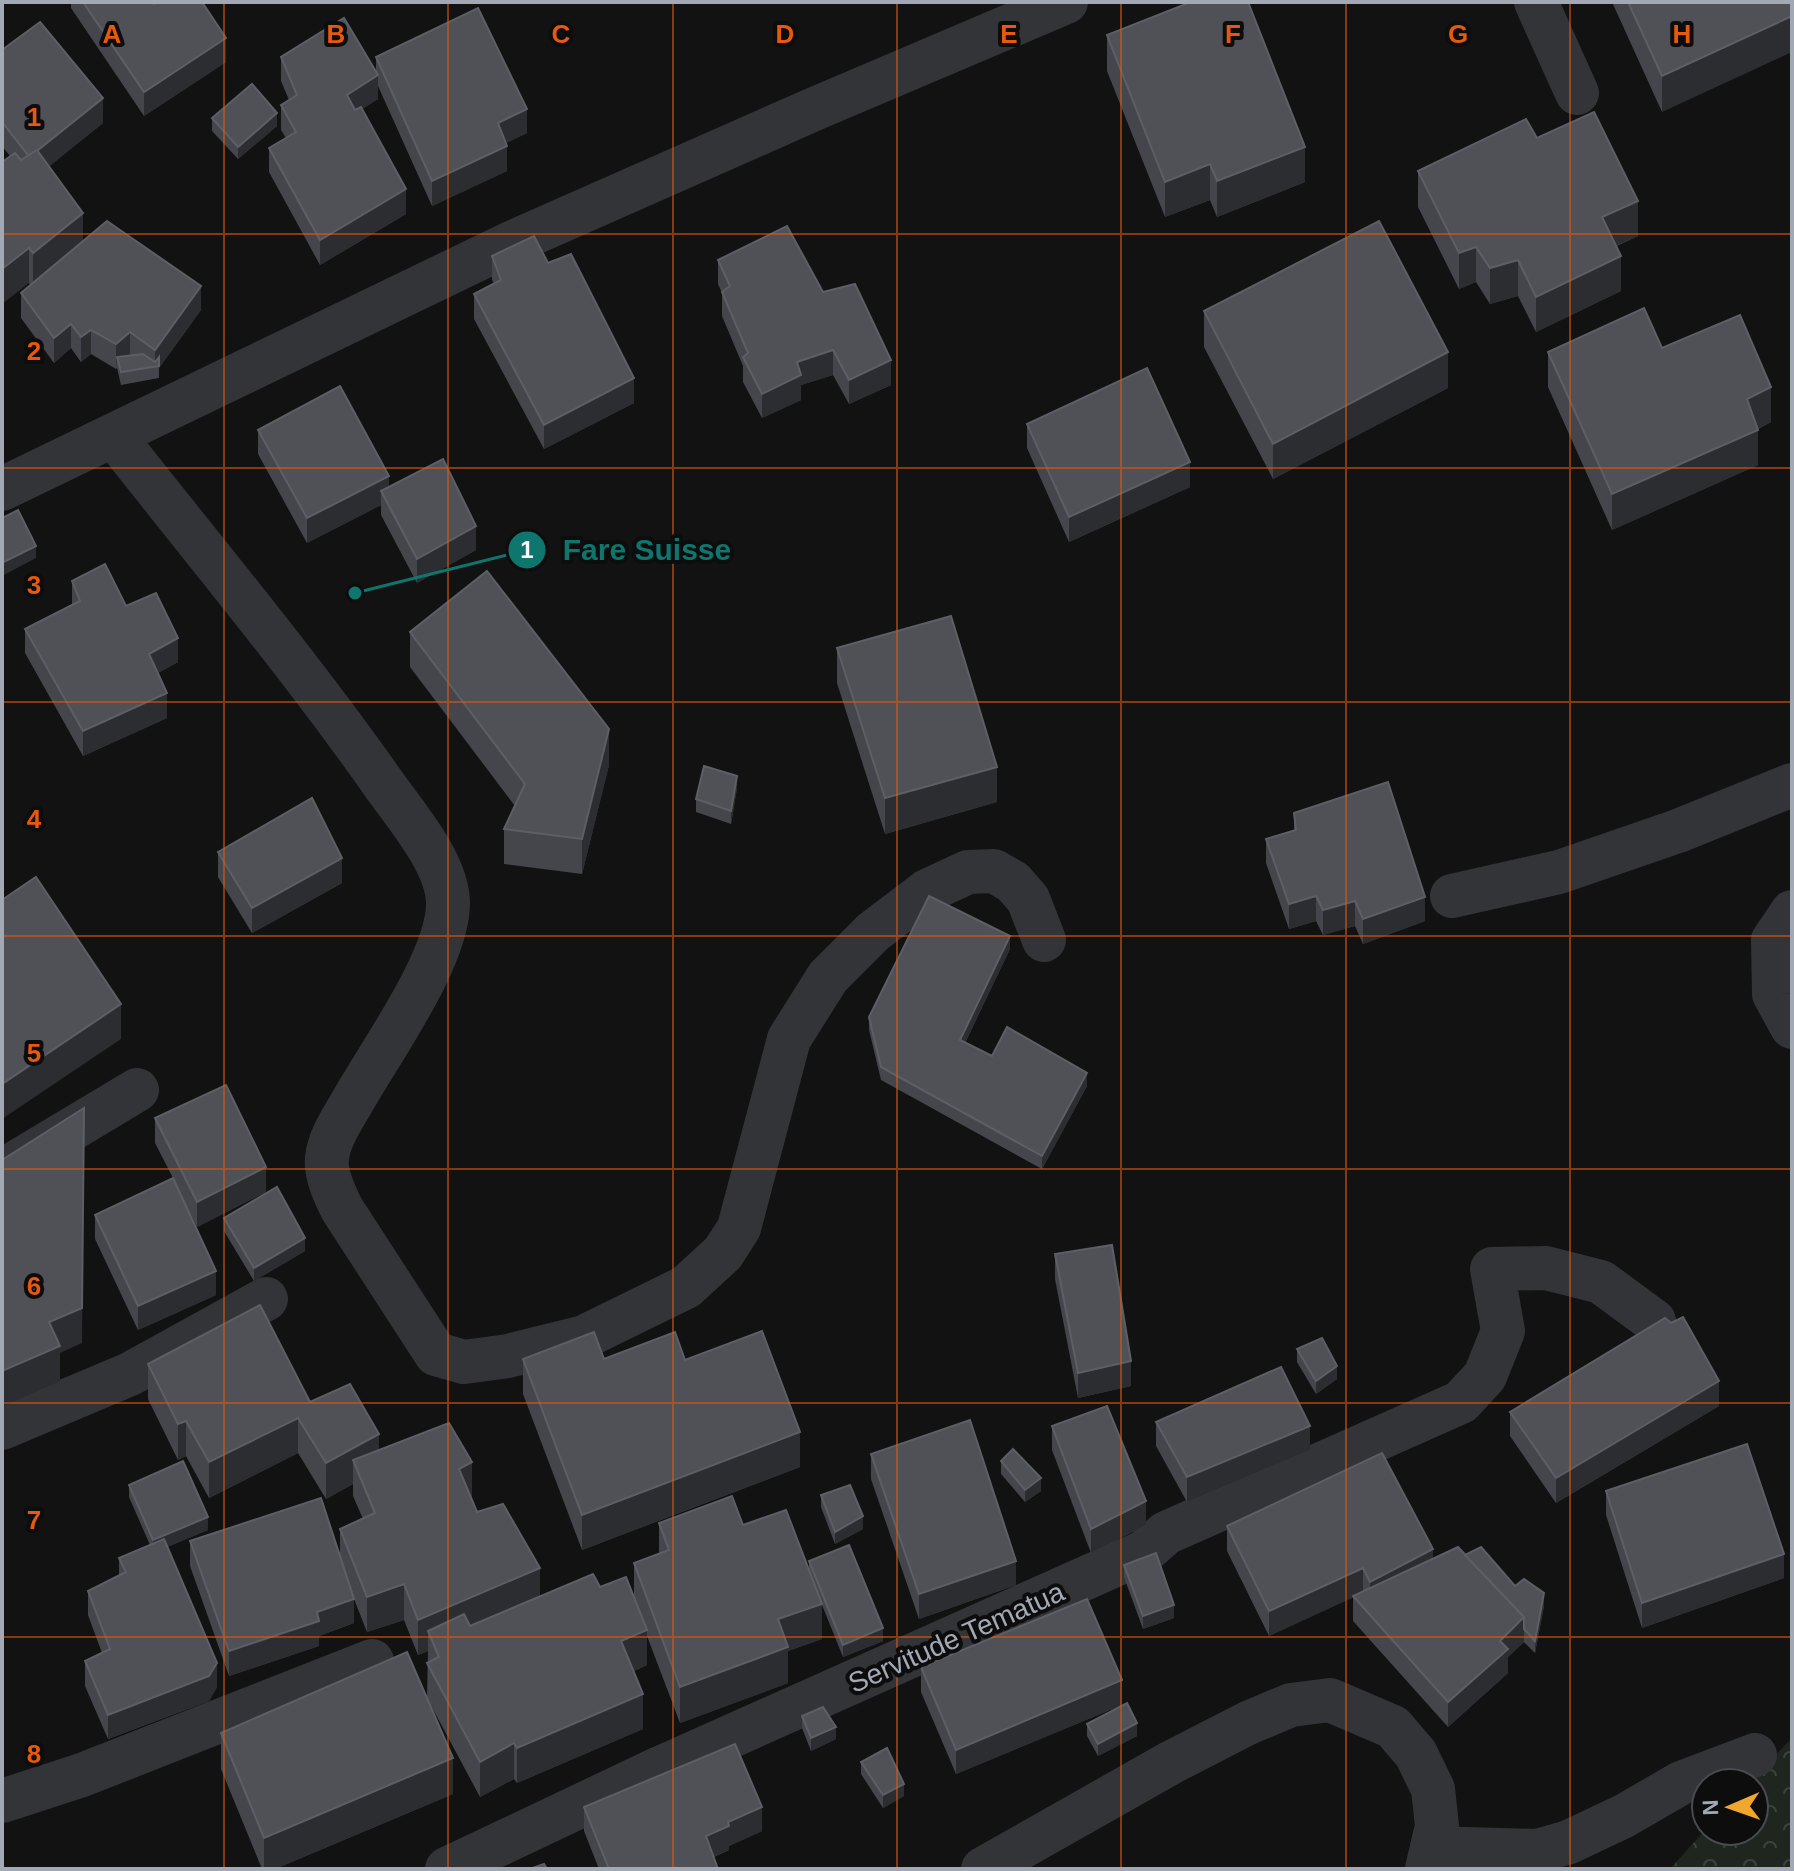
<svg xmlns="http://www.w3.org/2000/svg" width="1794" height="1871" font-family="Helvetica,sans-serif">
	<style>
		.forest { fill: url(#forest-crowns) }
		.lines { fill: none; stroke-linecap: round; stroke-linejoin: round }
		.minor { stroke: #333438; stroke-width: 44 }
		.wall { fill: #45464b }
		.shaded-wall { fill: #2c2d30 }
		.building { fill: #4f5156; stroke: #5c5f65; stroke-width: 2 }
		.grid { fill: none; stroke: #e8590c; stroke-width: 2; stroke-opacity: 0.55 }
		.labels { text-anchor: middle; stroke-width: 8; stroke-linejoin: round; paint-order: stroke }
		.street-label { font-size: 28px; fill: #a3a9b4; stroke: #0d0d0e }
		.grid-label { font-size: 26px; text-anchor: middle; font-weight: bold; fill: #e8590c; stroke: #0d0d0e; stroke-width: 8; stroke-linejoin: round; paint-order: stroke }
		.leader { fill: none; stroke: #0f766e; stroke-width: 3 }
		.callout-dot { fill: #0f766e; stroke: #0d0d0e; stroke-width: 3 }
		.mark-label { font-size: 24px; text-anchor: middle; font-weight: bold; fill: #fff }
		.callout-label { font-size: 30px; text-anchor: middle; font-weight: bold; fill: #0f766e; stroke: #0d0d0e; stroke-width: 8; stroke-linejoin: round; paint-order: stroke }
	</style>
	<defs>
		<pattern id="forest-crowns" width="20" height="18" patternUnits="userSpaceOnUse" patternTransform="scale(2)"><rect width="20" height="18" fill="#1e261f"/><path d="M2 6a3 3 0 1 1 6 0M12 15a3 3 0 1 1 6 0" fill="none" stroke="#3c433d"/></pattern>
	</defs>
	<rect width="100%" height="100%" fill="#121213"/>
	<path class="forest" d="M1792,1738V1869H1670L1706,1829L1754,1831V1783H1749Z"/>
	<g class="lines">
		<g class="minor">
			<path d="M1536,2L1577,93"/>
			<path d="M114,436C205,552 300,665 385,786C407,817 447,863 448,902C449,957 383,1048 355,1097C345,1115 329,1137 327,1158C325,1174 335,1195 342,1209L436,1354L464,1362L508,1356L584,1337L686,1287L723,1253L739,1228L789,1039L828,977L873,932L927,891L968,872L994,871L1013,882L1028,899L1044,940"/>
			<path d="M2,489L511,243L812,110L1066,2"/>
			<path d="M1452,896L1559,872L1678,831L1792,785"/>
			<path d="M1792,912L1773,940L1774,994L1792,1027"/>
			<path d="M2,1171L137,1090"/>
			<path d="M2,1428L130,1374L266,1299"/>
			<path d="M2,1801L82,1775L372,1661"/>
			<path d="M1432,1848L1538,1851L1569,1842L1624,1816L1681,1783L1755,1755"/>
			<path d="M447,1869L660,1768L1144,1552L1166,1533L1461,1402L1485,1376L1503,1331L1492,1269L1546,1268L1601,1282L1654,1321"/>
			<path d="M983,1869L1172,1762L1248,1723L1291,1705L1330,1700L1393,1727L1416,1754L1433,1789L1437,1826L1427,1869"/>
		</g>
	</g>
	<g class="wall">
		<path d="M71,2H153L226,62L144,116L71,8Z"/>
		<path d="M1612,2H1791L1662,112Z"/>
		<path d="M1107,35L1305,182L1217,217L1210,200L1165,217L1107,71Z"/>
		<path d="M2,50L103,123L49,166L83,241L201,310L159,368V378L121,385L117,368L116,369L91,354L81,362L71,348L54,363L21,318V293L30,285L29,283L10,156L2,146Z"/>
		<path d="M281,57L376,72V57L527,133L506,143L507,171L432,206L378,86V99L362,109L406,214L320,265L269,172V148L286,138L281,130V105L289,100L281,81Z"/>
		<path d="M212,118L277,126L238,159L212,131Z"/>
		<path d="M1537,138L1638,236L1617,246L1621,291L1536,332L1518,296L1490,304L1476,282L1459,289L1418,207V171Z"/>
		<path d="M492,256L548,263L634,403L544,449L474,319V294L494,284L492,280Z"/>
		<path d="M718,260L823,292L891,385L849,404L833,375L801,385V400L762,418L743,382V366L722,316V293L718,284Z"/>
		<path d="M1204,311L1448,388L1273,479L1204,347Z"/>
		<path d="M1662,348L1771,422L1758,429V465L1612,530L1548,387V352Z"/>
		<path d="M1027,424L1190,487L1069,542L1027,448Z"/>
		<path d="M258,430L389,487L476,550L417,583L381,515V505L307,543L258,454Z"/>
		<path d="M72,581L178,662L158,673L167,718L83,756L25,653V629L72,605Z"/>
		<path d="M410,632L609,765L582,874L504,864V829L515,806L410,667Z"/>
		<path d="M837,648L997,802L885,834L837,683Z"/>
		<path d="M737,788L731,824L696,812V799Z"/>
		<path d="M1294,813L1425,921L1363,944L1355,926L1323,935L1316,921L1289,929L1266,863V839L1294,831Z"/>
		<path d="M218,852L342,883L252,933L218,877Z"/>
		<path d="M1010,949L965,1043L992,1056L1087,1086L1042,1169L881,1080L869,1030V1017Z"/>
		<path d="M155,1118L266,1192L197,1227L178,1189L216,1295L138,1330L95,1239V1215L173,1178L155,1143Z"/>
		<path d="M224,1218L305,1251L254,1281L224,1231Z"/>
		<path d="M1055,1254L1131,1386L1078,1398L1055,1279Z"/>
		<path d="M1297,1349L1337,1379L1316,1394L1297,1362Z"/>
		<path d="M523,1359L685,1360L800,1467L582,1550L523,1394Z"/>
		<path d="M148,1364L310,1402L379,1450L472,1498L477,1512L540,1596L600,1587L634,1596V1563L659,1553V1523L743,1525L809,1570V1561L883,1641L843,1657L822,1605V1639L788,1651V1683L680,1723L647,1636V1665L634,1671L643,1729L517,1783L514,1779L480,1797L427,1698L428,1651L418,1655L404,1620L367,1632L352,1594L354,1623L319,1636V1646L229,1676L190,1566V1541L340,1557V1529L363,1519L353,1496V1484L326,1499L298,1453L209,1498L186,1456L178,1460L148,1399Z"/>
		<path d="M1719,1406L1556,1503L1510,1436V1412Z"/>
		<path d="M1156,1422L1310,1450L1187,1502L1156,1446Z"/>
		<path d="M1052,1426L1146,1525L1091,1553L1052,1450Z"/>
		<path d="M871,1454L1016,1585L919,1619L871,1479Z"/>
		<path d="M1001,1461L1041,1491L1025,1502L1001,1474Z"/>
		<path d="M129,1485L208,1530L167,1547L217,1687L209,1701L108,1739L85,1686V1661L102,1653L88,1615V1591L119,1576V1558L150,1545L129,1497Z"/>
		<path d="M1606,1491L1784,1578L1642,1628L1606,1515Z"/>
		<path d="M821,1495L863,1529L835,1544L821,1507Z"/>
		<path d="M1227,1526L1433,1558L1465,1555L1515,1586L1544,1606L1535,1653L1524,1642L1508,1657V1673L1448,1727L1353,1621V1597L1269,1636L1227,1551Z"/>
		<path d="M1124,1565L1174,1618L1143,1629L1124,1577Z"/>
		<path d="M921,1667L1122,1705L956,1774L921,1692Z"/>
		<path d="M802,1716L836,1739L811,1751L802,1728Z"/>
		<path d="M1087,1724L1137,1736L1098,1756L1087,1736Z"/>
		<path d="M221,1733L453,1794L275,1869H262L221,1769Z"/>
		<path d="M861,1762L904,1796L883,1808L861,1774Z"/>
		<path d="M584,1807L762,1831L729,1846V1850L714,1857L718,1869H599L584,1831Z"/>
	</g>
	<g class="shaded-wall">
		<path d="M1792,16V52L1662,112V76Z"/>
		<path d="M226,38V62L144,116V92Z"/>
		<path d="M378,75V99L347,119V95Z"/>
		<path d="M103,98V123L30,182V157Z"/>
		<path d="M527,109V133L498,147V123Z"/>
		<path d="M277,113V126L238,159V147Z"/>
		<path d="M507,146V171L432,206V181Z"/>
		<path d="M1305,147V182L1217,217V181Z"/>
		<path d="M1210,164V200L1165,217V182Z"/>
		<path d="M406,189V214L320,265V240Z"/>
		<path d="M1638,201V236L1602,252V217Z"/>
		<path d="M83,213V248L33,288V253Z"/>
		<path d="M1476,247V282L1459,289V253Z"/>
		<path d="M29,248V283L2,304V269Z"/>
		<path d="M1621,256V291L1536,332V297Z"/>
		<path d="M1518,260V296L1490,304V268Z"/>
		<path d="M201,286V310L159,368V366H155V350Z"/>
		<path d="M71,324V348L54,363V338Z"/>
		<path d="M91,330V354L81,362V337Z"/>
		<path d="M130,332V356L117,357L116,369V344Z"/>
		<path d="M833,350V375L801,385V400L762,418V394L797,362Z"/>
		<path d="M1448,352V388L1273,479V444Z"/>
		<path d="M891,360V385L849,404V380Z"/>
		<path d="M634,378V403L544,449V425Z"/>
		<path d="M1771,387V422L1747,434V399Z"/>
		<path d="M1758,430V465L1612,530V494Z"/>
		<path d="M1190,462V487L1069,542V517Z"/>
		<path d="M389,476V501L381,491V505L307,543V518Z"/>
		<path d="M476,526V550L417,583V559Z"/>
		<path d="M36,546V558L2,576V563Z"/>
		<path d="M178,638V662L149,678V654Z"/>
		<path d="M167,693V718L83,756V731Z"/>
		<path d="M609,729V765L582,874V839Z"/>
		<path d="M997,767V802L885,834V798Z"/>
		<path d="M737,776V788L731,824V811Z"/>
		<path d="M342,858V883L252,933V908Z"/>
		<path d="M1316,896V921L1289,929V904Z"/>
		<path d="M1425,897V921L1363,944V919Z"/>
		<path d="M1355,901V926L1323,935V910Z"/>
		<path d="M1010,936V949L960,1053V1040Z"/>
		<path d="M121,1004V1039L2,1119V1084Z"/>
		<path d="M1087,1073V1086L1042,1169V1156Z"/>
		<path d="M84,1108L82,1343L60,1353V1381L2,1407V1371L49,1322Z"/>
		<path d="M266,1167V1192L197,1227V1202Z"/>
		<path d="M305,1238V1251L254,1281V1268Z"/>
		<path d="M216,1271V1295L138,1330V1306Z"/>
		<path d="M1131,1361V1386L1078,1398V1373Z"/>
		<path d="M1337,1366V1379L1316,1394V1381Z"/>
		<path d="M1719,1381V1406L1556,1503V1478Z"/>
		<path d="M298,1418V1453L209,1498V1462Z"/>
		<path d="M186,1421V1456L178,1460V1424Z"/>
		<path d="M1310,1426V1450L1187,1502V1477Z"/>
		<path d="M800,1432V1467L582,1550V1515Z"/>
		<path d="M379,1434V1470L353,1460V1484L326,1499V1463Z"/>
		<path d="M472,1462V1498L459,1504V1469Z"/>
		<path d="M1041,1478V1491L1025,1502V1490Z"/>
		<path d="M1146,1501V1525L1091,1553V1529Z"/>
		<path d="M863,1516V1529L835,1544V1532Z"/>
		<path d="M208,1517V1530L153,1553V1540Z"/>
		<path d="M1433,1549V1574L1370,1607V1582Z"/>
		<path d="M1784,1554V1578L1642,1628V1603Z"/>
		<path d="M1016,1561V1585L919,1619V1594Z"/>
		<path d="M540,1568V1604L435,1648L428,1631V1651L418,1655V1620Z"/>
		<path d="M1363,1568V1593L1269,1636V1611Z"/>
		<path d="M404,1584V1620L367,1632V1597Z"/>
		<path d="M1544,1593V1606L1535,1653V1641Z"/>
		<path d="M354,1599V1623L319,1636V1646L229,1676V1651L317,1612Z"/>
		<path d="M822,1604V1639L788,1651V1683L680,1723V1687L778,1619Z"/>
		<path d="M1174,1605V1618L1143,1629V1616Z"/>
		<path d="M1524,1617V1642L1508,1657V1673L1448,1727V1702L1500,1641Z"/>
		<path d="M883,1628V1641L843,1657V1645Z"/>
		<path d="M647,1630V1665L621,1676V1641Z"/>
		<path d="M217,1663V1687L209,1701L108,1739V1715Z"/>
		<path d="M1122,1680V1705L956,1774V1750Z"/>
		<path d="M643,1694V1729L517,1783V1748Z"/>
		<path d="M1137,1723V1736L1098,1756V1744Z"/>
		<path d="M836,1727V1739L811,1751V1738Z"/>
		<path d="M514,1743V1779L480,1797V1762Z"/>
		<path d="M453,1758V1794L275,1869H264V1838Z"/>
		<path d="M904,1784V1796L883,1808V1795Z"/>
		<path d="M762,1807V1831L729,1846V1850L706,1860V1836L728,1822Z"/>
	</g>
	<g class="building">
		<path d="M83,2H153L154,4L157,2H202L226,38L144,92Z"/>
		<path d="M1191,2H1248L1305,147L1217,181L1210,164L1165,182L1107,35Z"/>
		<path d="M1628,2H1791L1792,5V16L1662,76Z"/>
		<path d="M478,8L527,109L498,123L507,146L432,181L376,57Z"/>
		<path d="M344,18L378,75L347,95L355,110L361,107L406,189L320,240L269,148L296,132L281,105L297,95L281,57Z"/>
		<path d="M40,22L103,98L37,151L28,155L2,122V50Z"/>
		<path d="M252,84L277,113L238,147L212,118Z"/>
		<path d="M1594,112L1638,201L1602,217L1621,256L1536,297L1518,260L1490,268L1476,247L1459,253L1418,171L1526,119L1537,138Z"/>
		<path d="M37,150L83,213L33,253L29,248L2,269V162L15,153L21,160Z"/>
		<path d="M107,221L201,286L155,350L130,332L116,344L91,330L81,337L71,324L54,338L21,293Z"/>
		<path d="M1379,221L1448,352L1273,444L1204,311Z"/>
		<path d="M787,226L823,292L855,284L891,360L849,380L833,350L797,362L801,375L762,394L743,357L748,353L722,292L730,286L718,260Z"/>
		<path d="M534,236L548,263L571,254L634,378L544,425L474,294L501,280L492,256Z"/>
		<path d="M1644,308L1662,348L1740,315L1771,387L1747,399L1758,430L1612,494L1548,352Z"/>
		<path d="M143,354L155,362L159,357V366L121,372L117,357Z"/>
		<path d="M1147,368L1190,462L1069,517L1027,424Z"/>
		<path d="M340,386L389,476L307,518L258,430Z"/>
		<path d="M443,459L476,526L417,559L381,491Z"/>
		<path d="M18,510L36,546L2,563V518Z"/>
		<path d="M105,564L126,606L156,593L178,638L149,654L167,693L83,731L25,629L80,601L72,581Z"/>
		<path d="M487,571L609,729L582,839L504,829L525,784L410,632Z"/>
		<path d="M951,616L997,767L885,798L837,648Z"/>
		<path d="M704,766L737,776L731,811L696,799Z"/>
		<path d="M1388,782L1425,897L1363,919L1355,901L1323,910L1316,896L1289,904L1266,839L1296,830L1294,813Z"/>
		<path d="M312,798L342,858L252,908L218,852Z"/>
		<path d="M36,877L121,1004L2,1084V900Z"/>
		<path d="M929,896L1010,936L960,1040L992,1056L1007,1027L1087,1073L1042,1156L881,1067L869,1017Z"/>
		<path d="M226,1085L266,1167L197,1202L155,1118Z"/>
		<path d="M84,1108L82,1308L49,1322L60,1346L2,1371V1160Z"/>
		<path d="M173,1178L216,1271L138,1306L95,1215Z"/>
		<path d="M277,1187L305,1238L254,1268L224,1218Z"/>
		<path d="M1112,1245L1131,1361L1078,1373L1055,1254Z"/>
		<path d="M260,1305L310,1402L350,1384L379,1434L326,1463L298,1418L209,1462L186,1421L178,1424L148,1364Z"/>
		<path d="M1683,1317L1719,1381L1556,1478L1510,1412L1665,1318L1671,1323Z"/>
		<path d="M762,1331L800,1432L582,1515L523,1359L594,1332L604,1359L675,1332L685,1360Z"/>
		<path d="M1322,1338L1337,1366L1316,1381L1297,1349Z"/>
		<path d="M1281,1367L1310,1426L1187,1477L1156,1422Z"/>
		<path d="M1107,1406L1146,1501L1091,1529L1052,1426Z"/>
		<path d="M970,1420L1016,1561L919,1594L871,1454Z"/>
		<path d="M449,1423L472,1462L459,1469L477,1512L503,1504L540,1568L418,1620L404,1584L367,1597L340,1529L375,1513L353,1460Z"/>
		<path d="M1747,1444L1784,1554L1642,1603L1606,1491Z"/>
		<path d="M1013,1449L1041,1478L1025,1490L1001,1461Z"/>
		<path d="M1382,1453L1433,1549L1370,1582L1363,1568L1269,1611L1227,1526Z"/>
		<path d="M183,1461L208,1517L153,1540L129,1485Z"/>
		<path d="M850,1485L863,1516L835,1532L821,1495Z"/>
		<path d="M732,1496L743,1525L786,1510L822,1604L778,1619L788,1647L680,1687L634,1563L669,1550L659,1523Z"/>
		<path d="M321,1498L354,1599L317,1612L319,1621L229,1651L190,1541Z"/>
		<path d="M164,1539L217,1663L209,1676L108,1715L85,1661L110,1649L88,1591L126,1572L119,1558Z"/>
		<path d="M849,1545L883,1628L843,1645L809,1561Z"/>
		<path d="M1458,1547L1524,1617L1500,1641L1508,1649L1448,1702L1353,1596Z"/>
		<path d="M1481,1547L1515,1586L1524,1579L1544,1593L1535,1641L1524,1629V1617L1465,1555Z"/>
		<path d="M1156,1553L1174,1605L1143,1616L1124,1565Z"/>
		<path d="M593,1574L600,1587L626,1577L647,1630L621,1641L643,1694L517,1748L514,1743L480,1762L427,1663L439,1657L428,1631L464,1614L470,1626Z"/>
		<path d="M1087,1599L1122,1680L956,1750L921,1667Z"/>
		<path d="M407,1652L453,1758L264,1838L221,1733Z"/>
		<path d="M1127,1703L1137,1723L1098,1744L1087,1724Z"/>
		<path d="M823,1707L836,1727L811,1738L802,1716Z"/>
		<path d="M735,1744L762,1807L728,1822L729,1826L706,1836L718,1869H609L584,1807Z"/>
		<path d="M887,1748L904,1784L883,1795L861,1762Z"/>
		<path d="M544,1864L547,1869H530Z"/>
	</g>
	<path class="grid" d="M224,2V1869M448,2V1869M673,2V1869M897,2V1869M1121,2V1869M1346,2V1869M1570,2V1869M2,234H1792M2,468H1792M2,702H1792M2,936H1792M2,1169H1792M2,1403H1792M2,1637H1792"/>
	<g class="labels">
		<g class="street-label">
			<text transform="translate(956 1637) rotate(-24)" y="10">Servitude Tematua</text>
		</g>
	</g>
	<g class="grid-label">
		<text x="112" y="43">A</text>
		<text x="336" y="43">B</text>
		<text x="561" y="43">C</text>
		<text x="785" y="43">D</text>
		<text x="1009" y="43">E</text>
		<text x="1233" y="43">F</text>
		<text x="1458" y="43">G</text>
		<text x="1682" y="43">H</text>
		<text x="34" y="126">1</text>
		<text x="34" y="360">2</text>
		<text x="34" y="594">3</text>
		<text x="34" y="828">4</text>
		<text x="34" y="1062">5</text>
		<text x="34" y="1295">6</text>
		<text x="34" y="1529">7</text>
		<text x="34" y="1763">8</text>
	</g>
	<path class="leader" d="M355 593L527 550"/>
	<g class="callout-dot">
		<circle cx="355" cy="593" r="8"/>
		<circle cx="527" cy="550" r="20"/>
	</g>
	<g class="mark-label">
		<text x="527" y="558">1</text>
	</g>
	<g class="callout-label">
		<text x="647" y="560">Fare Suisse</text>
	</g>
	<rect width="1794" height="1871" fill="none" stroke="#a3a9b4" stroke-width="8"/>
	<g transform="translate(1730 1807) rotate(268)"><circle r="38" fill="#0d0d0e" stroke="#494b50" stroke-width="2"/>
	<path d="M0-6L14 30L0 20L-14 30Z" fill="#f1a62c"/>
	<text y="-12" font-size="22" font-weight="bold" text-anchor="middle" fill="#a3a9b4">N</text>
	</g>
</svg>
